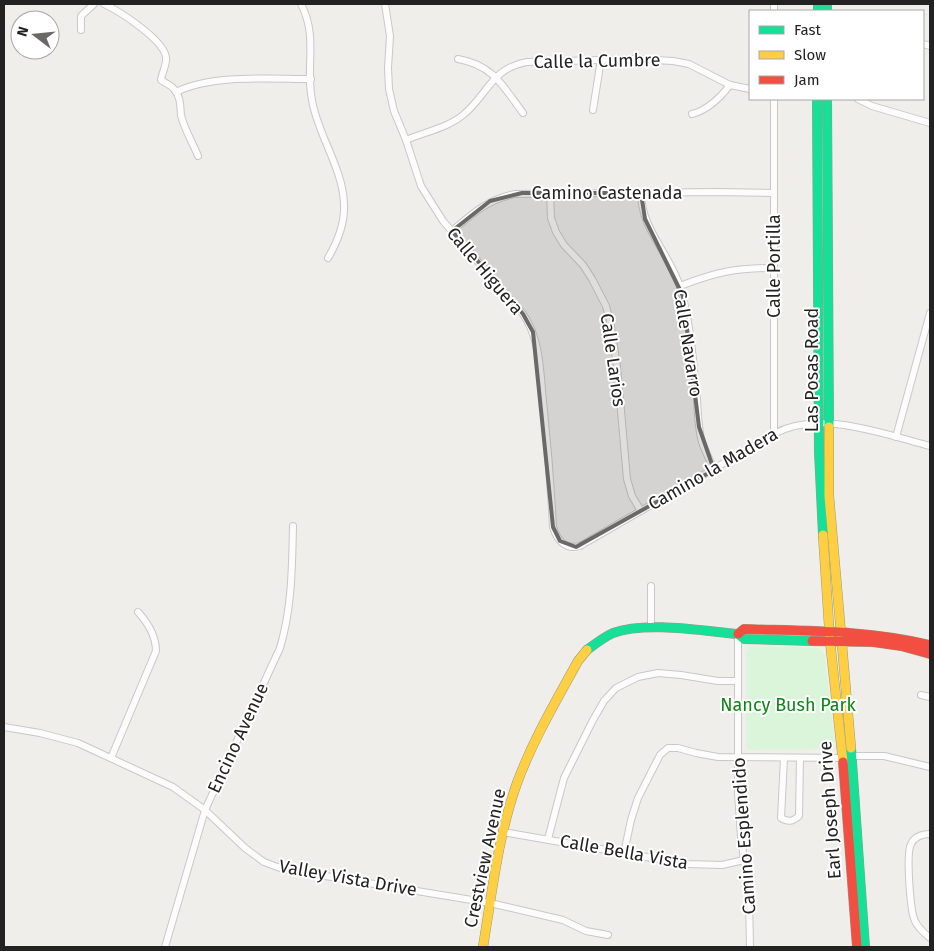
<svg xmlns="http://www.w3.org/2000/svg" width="934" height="951" font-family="'Fira Sans',sans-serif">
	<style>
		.park { fill: #daf5da }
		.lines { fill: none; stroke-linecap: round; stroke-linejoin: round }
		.street-casing { stroke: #c9c8c7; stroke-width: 8 }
		.fast-casing { stroke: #999a82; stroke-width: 10 }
		.slow-casing { stroke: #999a82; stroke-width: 10 }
		.jam-casing { stroke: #999a82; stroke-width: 10 }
		.street { stroke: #fdfcfc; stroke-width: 6 }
		.fast { stroke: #16e098; stroke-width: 9 }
		.slow { stroke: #ffcf43; stroke-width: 9 }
		.jam { stroke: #f24e42; stroke-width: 9 }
		.marked { fill: #6a6968; fill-opacity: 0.2; stroke: #6a6968; stroke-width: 4; stroke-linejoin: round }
		.labels { text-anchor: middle; stroke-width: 4; stroke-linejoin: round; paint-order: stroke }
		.street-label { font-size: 18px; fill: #222; stroke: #fff }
		.park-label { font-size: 18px; fill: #0c8416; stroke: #fff }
	</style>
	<rect width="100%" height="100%" fill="#f0eeeb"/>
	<path class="park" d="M750,646L818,648L824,653L835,743L833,749L751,750L746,748V653Z"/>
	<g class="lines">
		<defs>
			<g id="street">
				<path d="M104,4C119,11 163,39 166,57C167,65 162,72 161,80C165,83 171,85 174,89C181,97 180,106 181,115C184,129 193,143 198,156"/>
				<path d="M301,4C319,38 304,70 313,105C320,138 343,170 344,204C345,224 338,241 328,258"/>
				<path d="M385,4L390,36L388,68L389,89L394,111L406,140L421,186L443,221L523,314C542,341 540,379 544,411C548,450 551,488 553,527C557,540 565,550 580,546L774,434C819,409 884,434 930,446"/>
				<path d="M774,4V11"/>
				<path d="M81,30V16L94,4"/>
				<path d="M923,44L930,46"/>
				<path d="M458,59C493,65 503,86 523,113"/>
				<path d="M176,92C213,74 270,79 311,79"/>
				<path d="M774,99V434"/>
				<path d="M858,99L872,106L930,123"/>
				<path d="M593,110L601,59"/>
				<path d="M692,114C708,110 720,98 730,85"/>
				<path d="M406,140C425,132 447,128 463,115C487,96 491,68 527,62L636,59L673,61L689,64L730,85L750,89"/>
				<path d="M550,193L551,218L556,232L564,245L583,265L592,279L606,306L610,321L617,366L627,479L632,496L641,511"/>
				<path d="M641,193C641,229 670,254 680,287C691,323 693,362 697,400C698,414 698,428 702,442C705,451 710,460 714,470"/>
				<path d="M452,231C472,214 488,199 515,194L716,192L774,193"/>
				<path d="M680,286C716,272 735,268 774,268"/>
				<path d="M896,437L930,313"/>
				<path d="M651,586V627"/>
				<path d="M738,634V793L741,837L749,898L750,947"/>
				<path d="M921,695L930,697"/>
				<path d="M4,727L40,733L78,743L173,787L205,810L245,848L264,862L283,869L490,903L563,920L586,931L608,935"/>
				<path d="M852,756H884L930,767"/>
				<path d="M111,758L156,651C156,635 148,623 138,612"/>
				<path d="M784,758L781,818C788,822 792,822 799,816L800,758"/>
				<path d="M503,832L687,864L722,865L744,860"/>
				<path d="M930,834C922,834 915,836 911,844C906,853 910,911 915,921C918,928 924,933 930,938"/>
				<path d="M548,839L564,778L593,720L604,701L616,688L638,677L658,673L681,675L718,681H738"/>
				<path d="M624,853L631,820L638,798L660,755L668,748H678L696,753L718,757L843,758"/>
				<path d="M165,947L205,810L280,648C292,608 292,568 293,526"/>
			</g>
			<g id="fast">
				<path d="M818,4V11"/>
				<path d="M827,4V11"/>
				<path d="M817,99L819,452L823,535"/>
				<path d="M827,99L829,427"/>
				<path d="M587,650C595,644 604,637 613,633C646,621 703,631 738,634L744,639L812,641"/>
				<path d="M851,748L865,947"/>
			</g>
			<g id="slow">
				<path d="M829,427V496L851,748"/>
				<path d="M823,535L830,641L843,762"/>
				<path d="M483,947C492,893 498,836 517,783C533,740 556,701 578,661L587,650"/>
			</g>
			<g id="jam">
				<path d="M738,634L744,629C807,631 869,630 930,645"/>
				<path d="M812,641L873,642L901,646L930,654"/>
				<path d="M843,762L857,947"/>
			</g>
		</defs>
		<use href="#street" class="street-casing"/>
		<use href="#fast" class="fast-casing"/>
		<use href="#slow" class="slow-casing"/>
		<use href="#jam" class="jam-casing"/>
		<use href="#street" class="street"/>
		<use href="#fast" class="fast"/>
		<use href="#slow" class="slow"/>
		<use href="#jam" class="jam"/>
	</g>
	<path class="marked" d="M522,193H641L645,219L683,296L699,427L714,470L576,547L560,541L553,527L533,332L523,314L452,231L490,201Z"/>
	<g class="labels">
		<g class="street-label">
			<text transform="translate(597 61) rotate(-1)" y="6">Calle la Cumbre</text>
			<text x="607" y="199">Camino Castenada</text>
			<text transform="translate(774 266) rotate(-90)" y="6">Calle Portilla</text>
			<text transform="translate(485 271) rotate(50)" y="6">Calle Higuera</text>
			<text transform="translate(688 343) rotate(81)" y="6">Calle Navarro</text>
			<text transform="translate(613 360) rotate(82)" y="6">Calle Larios</text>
			<text transform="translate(812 370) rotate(-90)" y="6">Las Posas Road</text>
			<text transform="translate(713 469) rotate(-30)" y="6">Camino la Madera</text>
			<text transform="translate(238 738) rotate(-65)" y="6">Encino Avenue</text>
			<text transform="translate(830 810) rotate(-94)" y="6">Earl Joseph Drive</text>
			<text transform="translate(744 836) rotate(-94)" y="6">Camino Esplendido</text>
			<text transform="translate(624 852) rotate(10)" y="6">Calle Bella Vista</text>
			<text transform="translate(485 858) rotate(-78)" y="6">Crestview Avenue</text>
			<text transform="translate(348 878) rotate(10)" y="6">Valley Vista Drive</text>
		</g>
		<g class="park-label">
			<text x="788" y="711">Nancy Bush Park</text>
		</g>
	</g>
	<rect width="934" height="951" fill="none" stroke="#222222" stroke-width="10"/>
	<rect x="749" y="10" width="175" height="90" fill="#ffffff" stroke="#a7a7a7"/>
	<rect x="759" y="26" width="25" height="8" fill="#16e098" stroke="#a7a7a7"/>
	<text x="794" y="35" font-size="15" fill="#222222">Fast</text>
	<rect x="759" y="51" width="25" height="8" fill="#ffcf43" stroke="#a7a7a7"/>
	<text x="794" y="60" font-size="15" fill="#222222">Slow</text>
	<rect x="759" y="76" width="25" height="8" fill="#f24e42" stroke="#a7a7a7"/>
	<text x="794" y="85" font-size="15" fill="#222222">Jam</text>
	<g transform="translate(35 35) rotate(286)"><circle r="24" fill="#ffffff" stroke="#a7a7a7"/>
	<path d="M0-4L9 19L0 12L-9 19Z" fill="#6a6968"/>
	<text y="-8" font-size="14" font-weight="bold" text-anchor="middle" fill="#222222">N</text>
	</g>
</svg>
